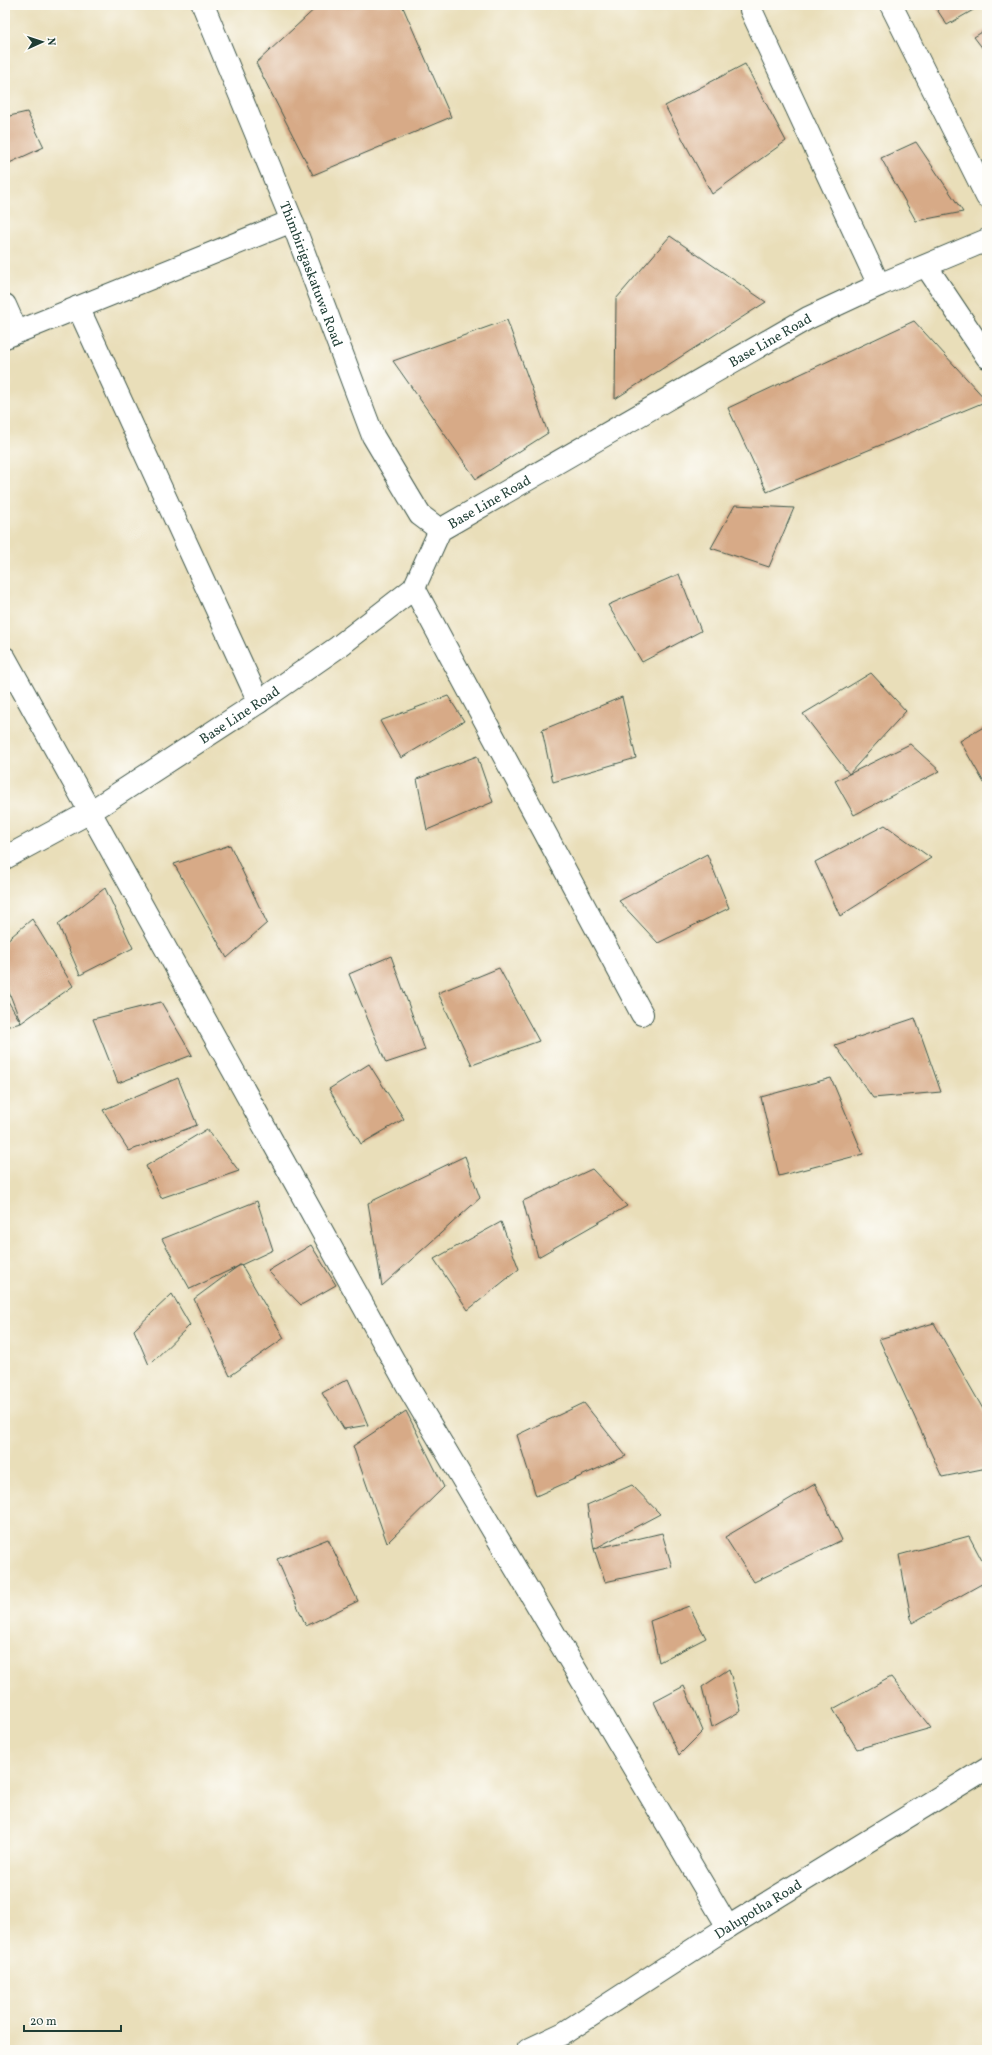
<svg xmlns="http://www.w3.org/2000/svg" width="992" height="2055" font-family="Vollkorn,serif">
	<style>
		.building { fill: #d7aa87 }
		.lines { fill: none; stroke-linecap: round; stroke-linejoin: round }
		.street-casing { stroke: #3d5548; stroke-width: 24 }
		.street { stroke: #fff; stroke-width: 22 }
		.labels { text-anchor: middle; stroke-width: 3; stroke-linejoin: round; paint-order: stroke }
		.street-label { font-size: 14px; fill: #1f3d34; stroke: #fdfcf7 }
	</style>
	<rect width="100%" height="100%" fill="#fdfcf7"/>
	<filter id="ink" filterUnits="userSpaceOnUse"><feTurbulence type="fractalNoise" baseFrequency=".025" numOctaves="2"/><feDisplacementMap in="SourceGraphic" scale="8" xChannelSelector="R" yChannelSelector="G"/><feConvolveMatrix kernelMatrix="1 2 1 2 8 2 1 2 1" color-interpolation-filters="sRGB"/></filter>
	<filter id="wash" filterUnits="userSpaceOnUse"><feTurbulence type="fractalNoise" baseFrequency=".012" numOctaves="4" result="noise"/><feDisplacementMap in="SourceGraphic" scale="16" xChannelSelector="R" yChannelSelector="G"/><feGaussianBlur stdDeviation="0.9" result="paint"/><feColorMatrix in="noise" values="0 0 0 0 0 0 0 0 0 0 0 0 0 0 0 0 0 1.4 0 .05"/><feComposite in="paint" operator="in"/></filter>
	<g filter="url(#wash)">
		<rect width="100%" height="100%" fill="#e9deb9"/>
		<g id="blocks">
			<g class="building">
				<path d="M319,5H402L451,117L313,175L256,63Z"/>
				<path d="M934,5H982L947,25Z"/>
				<path d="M987,29V54L974,37Z"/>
				<path d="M745,64L786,141L712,194L665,106Z"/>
				<path d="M27,112L44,147L5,165V117Z"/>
				<path d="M916,142L963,212L916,221L881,158Z"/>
				<path d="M670,236L766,302L615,399L616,299Z"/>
				<path d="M507,320L548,433L476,479L393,361Z"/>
				<path d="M914,321L987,401L767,492L728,408Z"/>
				<path d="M735,505L794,508L769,567L711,548Z"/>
				<path d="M679,574L701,631L642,662L608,605Z"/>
				<path d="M871,673L906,711L849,774L803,714Z"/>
				<path d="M448,696L464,721L401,758L380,721Z"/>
				<path d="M622,697L636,758L553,782L542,730Z"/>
				<path d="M987,725V788L960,741Z"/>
				<path d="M910,744L940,771L854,815L835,781Z"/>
				<path d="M477,756L493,802L427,830L417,779Z"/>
				<path d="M885,825L931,858L840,916L815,862Z"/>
				<path d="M230,845L267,923L227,958L174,864Z"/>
				<path d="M707,854L729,908L658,943L619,901Z"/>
				<path d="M105,888L133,948L80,975L58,924Z"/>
				<path d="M32,919L73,986L21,1023L5,1027V996L21,1023L5,982V942Z"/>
				<path d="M391,956L425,1050L386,1063L349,974Z"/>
				<path d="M499,968L539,1041L472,1065L438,993Z"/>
				<path d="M161,1002L192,1055L118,1083L93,1019Z"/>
				<path d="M915,1018L941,1092L873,1098L835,1045Z"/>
				<path d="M369,1064L404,1119L361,1144L329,1089Z"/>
				<path d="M178,1078L197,1125L129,1151L103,1110Z"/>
				<path d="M831,1078L863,1154L779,1176L761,1097Z"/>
				<path d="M207,1129L239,1171L161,1198L146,1166Z"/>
				<path d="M465,1156L480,1198L382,1286L368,1203Z"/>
				<path d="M592,1169L627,1206L538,1257L523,1201Z"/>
				<path d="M257,1201L273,1250L190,1289L162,1239Z"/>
				<path d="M501,1222L519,1269L468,1310L434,1259Z"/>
				<path d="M311,1245L336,1285L301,1305L268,1271Z"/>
				<path d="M241,1264L284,1338L230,1376L194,1299Z"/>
				<path d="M172,1294L190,1325L149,1365L134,1330Z"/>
				<path d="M934,1323L987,1416V1468L942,1477L879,1339Z"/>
				<path d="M348,1379L368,1425L344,1429L322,1393Z"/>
				<path d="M584,1403L626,1456L536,1496L517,1435Z"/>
				<path d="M406,1411L444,1487L387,1543L353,1446Z"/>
				<path d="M815,1484L842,1540L754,1582L725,1537Z"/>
				<path d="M632,1485L660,1514L594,1549L587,1505Z"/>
				<path d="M662,1533L672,1567L605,1582L594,1549Z"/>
				<path d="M969,1536L987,1570V1581L912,1623L899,1555Z"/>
				<path d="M328,1539L358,1601L306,1626L277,1559Z"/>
				<path d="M689,1606L706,1638L659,1662L650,1621Z"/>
				<path d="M729,1669L741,1711L712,1727L702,1687Z"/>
				<path d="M891,1677L931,1728L857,1749L833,1709Z"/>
				<path d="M684,1686L703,1731L679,1755L654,1702Z"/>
			</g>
		</g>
	</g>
	<g filter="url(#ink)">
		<use href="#blocks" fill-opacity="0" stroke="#3d5548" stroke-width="1"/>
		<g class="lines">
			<defs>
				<g id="street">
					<path id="s1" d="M203,5L292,221L373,436L420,515L440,530"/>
					<path d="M891,5L987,197"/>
					<path d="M751,10L879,285"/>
					<path d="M926,266L987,357"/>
					<path d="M5,305L17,332"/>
					<path d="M78,307L259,702"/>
					<path d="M5,337L292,221"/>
					<path d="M414,588L642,1014"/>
					<path d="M5,658L411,1392L728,1927"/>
					<path id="s2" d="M5,858L90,812L259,702L338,647L414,588L440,530L808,318L879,285L987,240"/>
					<path id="s3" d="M528,2050L564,2033L728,1927L987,1768"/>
				</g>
			</defs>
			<use href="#street" class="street-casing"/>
			<use href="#street" class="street"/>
		</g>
	</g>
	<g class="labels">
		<g class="street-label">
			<text dy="5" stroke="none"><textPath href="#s1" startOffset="290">Thimbirigaskatuwa Road</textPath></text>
			<text dy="5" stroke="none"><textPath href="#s2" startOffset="935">Base Line Road</textPath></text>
			<text dy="5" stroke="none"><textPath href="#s2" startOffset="611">Base Line Road</textPath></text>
			<text dy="5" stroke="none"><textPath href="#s2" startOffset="275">Base Line Road</textPath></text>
			<text dy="5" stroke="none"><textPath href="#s3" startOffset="270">Dalupotha Road</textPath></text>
		</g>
	</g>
	<rect width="992" height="2055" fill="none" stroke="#fdfcf7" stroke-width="20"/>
	<g transform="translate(42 42) rotate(87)" stroke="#fdfcf7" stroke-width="3" paint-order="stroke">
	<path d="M0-3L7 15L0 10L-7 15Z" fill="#1f3d34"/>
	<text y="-6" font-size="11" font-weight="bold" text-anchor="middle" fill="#1f3d34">N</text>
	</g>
	<path d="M24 2025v6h97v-6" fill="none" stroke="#1f3d34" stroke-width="2"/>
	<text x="30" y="2025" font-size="12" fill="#1f3d34" stroke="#fdfcf7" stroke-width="3" paint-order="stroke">20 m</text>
</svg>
